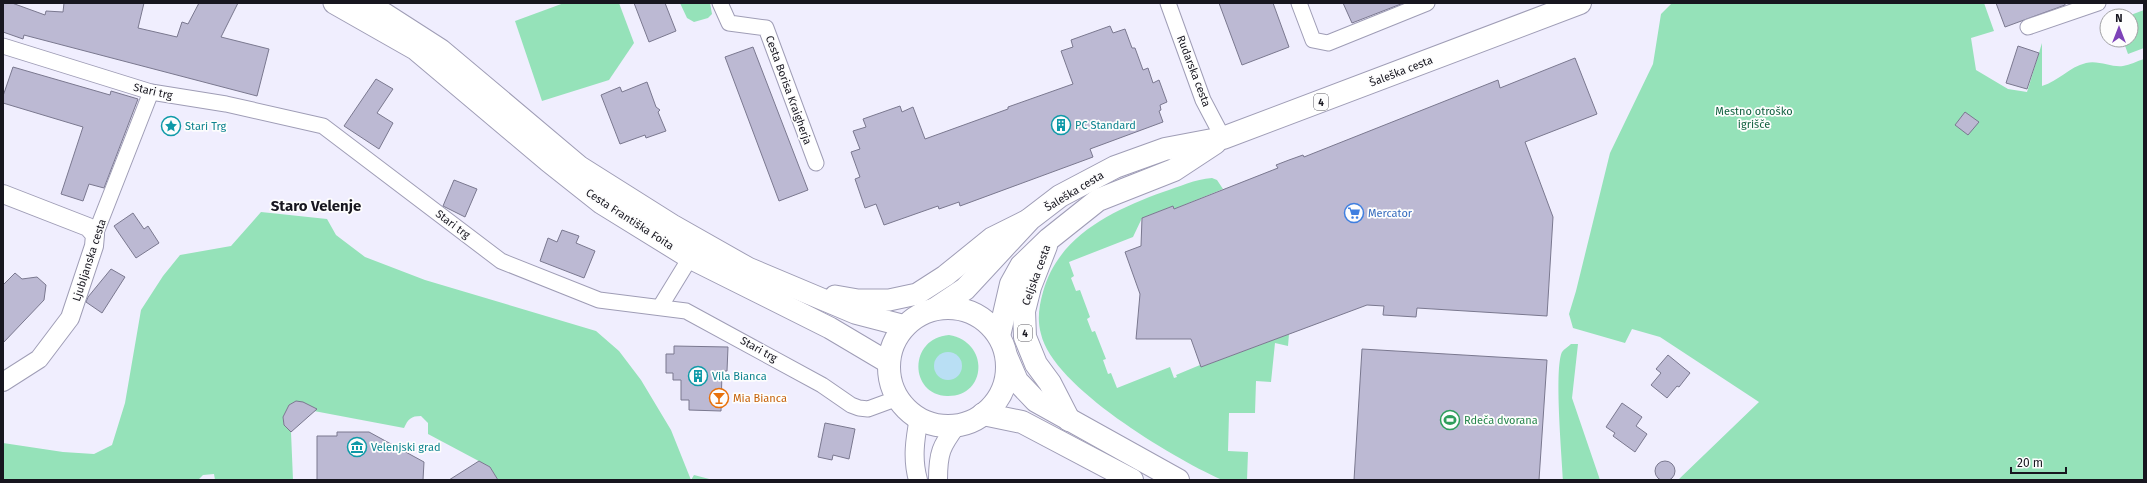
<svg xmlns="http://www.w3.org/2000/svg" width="2147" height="483" font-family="'Fira Sans',sans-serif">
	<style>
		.green { fill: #95e2b9 }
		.water { fill: #b9dff4 }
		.building { fill: #bcb9d3; stroke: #7a788f }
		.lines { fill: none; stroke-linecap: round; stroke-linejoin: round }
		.minor-casing { stroke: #9f9db6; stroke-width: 17 }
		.tertiary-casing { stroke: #9f9db6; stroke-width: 20 }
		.secondary-casing { stroke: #9f9db6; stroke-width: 23 }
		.primary-casing { stroke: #9f9db6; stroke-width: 24 }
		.minor { stroke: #fff; stroke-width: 15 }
		.tertiary { stroke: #fff; stroke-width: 18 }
		.secondary { stroke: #fff; stroke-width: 21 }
		.primary { stroke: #fff; stroke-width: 22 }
		.labels { text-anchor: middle; stroke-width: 3.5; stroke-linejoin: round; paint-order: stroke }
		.shield { fill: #fdfdfd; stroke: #5c5b62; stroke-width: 1 }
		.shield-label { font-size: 10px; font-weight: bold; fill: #17161f }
		.street-label { font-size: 11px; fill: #17161f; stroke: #fdfdfd }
		.park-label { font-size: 11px; fill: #126140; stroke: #fdfdfd }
		.culture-label { font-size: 11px; fill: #0d838f; stroke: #fdfdfd; text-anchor: start }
		.shop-label { font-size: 11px; fill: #366cbe; stroke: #fdfdfd; text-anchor: start }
		.food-label { font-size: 11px; fill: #c56008; stroke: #fdfdfd; text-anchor: start }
		.leisure-label { font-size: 11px; fill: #27864d; stroke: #fdfdfd; text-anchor: start }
		.district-label { font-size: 15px; font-weight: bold; fill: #17161f; stroke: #fdfdfd }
	</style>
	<rect width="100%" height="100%" fill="#f0eefe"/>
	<g class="green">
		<path d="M564,3H619L634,43L609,80L542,101L515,21Z"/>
		<path d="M680,3H710L712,14L708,18L694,22L687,18Z"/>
		<path d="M1672,3H1984L1994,31L1971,38L1976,70L2008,89L2027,92L2042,43V86C2059,81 2069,67 2086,63C2099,60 2113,68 2123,66C2130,65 2137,61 2144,59V480H1678L1759,402L1660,337L1632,329L1625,343L1573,328L1569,314L1576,291L1610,153L1653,64L1661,14Z"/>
		<path d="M2144,10V48L2128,54L2123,40H2131V16H2128Z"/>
		<path d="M1212,178L1217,180L1223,189L1174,209L1173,206L1142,218L1133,237L1069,262L1074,276L1071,278L1076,291L1080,290L1090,317L1087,319L1092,332L1095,331L1106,359L1103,360L1108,374L1111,373L1117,388L1170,367L1174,378L1177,377L1176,375L1200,365L1201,367L1289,334L1288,346L1275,343L1271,382L1256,381L1255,413H1229L1228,451L1248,452L1247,480C1239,480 1226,482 1220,479C1172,457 1053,387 1041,334C1037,320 1039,306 1043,292C1058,236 1113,210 1163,192C1179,187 1195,179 1212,178Z"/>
		<path d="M261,212L327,219L336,235L365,257L425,280L596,331L619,351L641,380L671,430L691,480L694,475L713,480H498L490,467L428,434V423L421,416C411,416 408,419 404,428L314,411L309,405L296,401L289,405L283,417L284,425L291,432L293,480H215L214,474L203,475L198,480H3V443L63,452L94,454L112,445L125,403L141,310L163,276L180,255L231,246Z"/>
		<path d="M949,335C990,342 987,397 947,396C909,395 908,338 949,335Z"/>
		<path d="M1571,344H1578L1572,398L1600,480H1563C1562,456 1554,369 1562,352C1564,349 1569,346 1571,344Z"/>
	</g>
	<circle class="water" cx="948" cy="366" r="14"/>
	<g class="building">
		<path d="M3,3H12L45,15L46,11L63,12L64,3H144L138,28L177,37L182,22L188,24L199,3H238L221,37L269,49L257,96L24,35L23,39L3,32Z"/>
		<path d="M634,3H665L676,31L649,42Z"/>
		<path d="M1219,3H1273L1289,47L1242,65Z"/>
		<path d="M1343,3H1401V4L1352,23Z"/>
		<path d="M1996,3H2065V5L2005,27Z"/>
		<path d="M1110,26L1113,33L1125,29L1132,48H1135L1143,70L1148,68L1153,83L1159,80L1167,102L1160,105L1161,110L1159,111L1163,122L1090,149L1093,157L960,206L959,202L939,209L938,206L884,225L876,204L865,208L855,179L860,177L851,152L860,149L853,131L866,127L863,119L900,106L902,112L913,107L925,139L1008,109V107L1073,84L1061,51L1073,47L1071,40Z"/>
		<path d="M2018,46L2039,53L2027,89L2006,83Z"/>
		<path d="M753,47L808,190L779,201L725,57Z"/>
		<path d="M1575,58L1597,114L1525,142L1553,217L1547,316L1417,308L1416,317L1383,315L1384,306L1367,305L1201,367L1191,339H1136L1140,294L1125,252L1141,246L1142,218L1173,206L1174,209L1278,168L1276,165L1289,160L1303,155L1304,157L1498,80L1500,88Z"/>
		<path d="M13,67L110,95L111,91L138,99L104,188L89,184L83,201L61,194L83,127L3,103V96Z"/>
		<path d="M376,79L393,89L377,113L393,123L379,149L344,126Z"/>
		<path d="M647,82L656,107L660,110L658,112L666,131L646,138L645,135L620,144L601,95L620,87L622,92Z"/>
		<path d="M1965,112L1979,122L1968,135L1955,125Z"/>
		<path d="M454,180L477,189L465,217L443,206Z"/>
		<path d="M133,213L144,229L148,226L159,243L136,258L114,226Z"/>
		<path d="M562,230L579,236L576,243L595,251L584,278L540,261L548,238L557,242Z"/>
		<path d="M111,269L125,277L102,313L86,302L88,297Z"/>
		<path d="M15,273L22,279L37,277L46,285L44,300L3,343V285Z"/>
		<path d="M674,346L728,347L727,371H722L721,411L689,410V400H681V380H673V373H666V354H674Z"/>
		<path d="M1362,349L1547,360L1539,480H1354Z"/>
		<path d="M1668,355L1690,373L1679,387L1677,386L1667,398L1651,385L1661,373L1656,369Z"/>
		<path d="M296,401L303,402L317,409L291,432L284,425L283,417L289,405Z"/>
		<path d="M1622,403L1642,417L1636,426L1647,434L1635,452L1613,436L1615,433L1606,427Z"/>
		<path d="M825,423L855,429L849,459L833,455L832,460L818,457Z"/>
		<path d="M337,432H369L424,462L423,480H317V436H337Z"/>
		<path d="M479,461L490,467L498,480H449Z"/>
		<circle cx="1665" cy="471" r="10"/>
	</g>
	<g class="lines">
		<defs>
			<g id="minor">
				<path d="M720,3L729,23L766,28L816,163"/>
				<path d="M1168,3L1203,100L1223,138"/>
				<path d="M1299,3L1313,40L1328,43L1427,3"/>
				<path d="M2028,27L2098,3"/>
				<path d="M3,46L151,92L226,104L323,126L501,261L599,300L686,311L822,385L851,405L859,408L868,409L898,398"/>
				<path d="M95,235L151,92"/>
				<path d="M660,307L690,258"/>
			</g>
			<g id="tertiary">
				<path d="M3,194L88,227L95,235L94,246L70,318L39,359L3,382"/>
				<path d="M918,480C912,459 915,439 919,418"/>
				<path d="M938,480C938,453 941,446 957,425"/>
			</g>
			<g id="secondary">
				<path d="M334,3L415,49L548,161L601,203L690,258L830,328L889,363"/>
				<path d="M364,3L385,14L441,50L580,167L672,225L748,268L855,313L905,326"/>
				<path d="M835,296L858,300H889L917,294L945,276L992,238L1028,220"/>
			</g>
			<g id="primary">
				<path d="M1046,246L1030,287L1024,311L1025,337L1036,364L1050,383L1069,420"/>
				<circle cx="948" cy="367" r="59"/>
				<path d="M935,309L965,289L1030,219L1060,196L1115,167L1165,149L1223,138L1580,3"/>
				<path d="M999,336L1011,284L1021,266L1049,239L1098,200L1174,170L1215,143"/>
				<path d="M1007,358L1017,381L1036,401L1178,480"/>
				<path d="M983,414L1022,422L1132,480"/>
			</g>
		</defs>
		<use href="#minor" class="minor-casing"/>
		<use href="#tertiary" class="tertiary-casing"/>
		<use href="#secondary" class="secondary-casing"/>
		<use href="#primary" class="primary-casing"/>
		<use href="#minor" class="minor"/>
		<use href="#tertiary" class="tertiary"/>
		<use href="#secondary" class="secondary"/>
		<use href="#primary" class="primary"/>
	</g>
	<defs>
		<symbol id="building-ring" viewBox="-11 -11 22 22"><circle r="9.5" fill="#fdfdfd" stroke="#0f9aa8" stroke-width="1.5"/><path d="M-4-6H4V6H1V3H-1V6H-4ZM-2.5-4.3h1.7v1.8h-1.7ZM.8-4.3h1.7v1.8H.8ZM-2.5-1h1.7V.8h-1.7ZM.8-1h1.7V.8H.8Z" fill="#0f9aa8"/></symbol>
		<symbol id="sight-ring" viewBox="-11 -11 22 22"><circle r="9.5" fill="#fdfdfd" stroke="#0f9aa8" stroke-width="1.5"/><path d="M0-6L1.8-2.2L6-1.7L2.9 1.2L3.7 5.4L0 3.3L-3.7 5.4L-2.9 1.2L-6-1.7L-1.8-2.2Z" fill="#0f9aa8"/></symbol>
		<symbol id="supermarket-ring" viewBox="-11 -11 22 22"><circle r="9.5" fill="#fdfdfd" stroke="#3f7fe0" stroke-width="1.5"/><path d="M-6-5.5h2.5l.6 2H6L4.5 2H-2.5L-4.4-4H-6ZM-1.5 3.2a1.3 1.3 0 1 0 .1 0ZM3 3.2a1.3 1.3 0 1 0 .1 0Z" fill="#3f7fe0"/></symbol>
		<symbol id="bar-ring" viewBox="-11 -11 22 22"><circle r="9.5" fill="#fdfdfd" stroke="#e8710a" stroke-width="1.5"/><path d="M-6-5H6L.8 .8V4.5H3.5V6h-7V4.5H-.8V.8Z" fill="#e8710a"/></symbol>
		<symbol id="stadium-ring" viewBox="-11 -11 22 22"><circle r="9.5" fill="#fdfdfd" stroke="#2e9e5b" stroke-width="1.5"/><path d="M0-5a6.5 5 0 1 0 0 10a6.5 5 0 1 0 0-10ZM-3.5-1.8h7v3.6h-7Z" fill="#2e9e5b"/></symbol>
		<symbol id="museum-ring" viewBox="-11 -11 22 22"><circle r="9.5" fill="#fdfdfd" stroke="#0f9aa8" stroke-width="1.5"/><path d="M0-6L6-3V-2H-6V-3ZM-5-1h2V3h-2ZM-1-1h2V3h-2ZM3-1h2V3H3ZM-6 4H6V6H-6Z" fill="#0f9aa8"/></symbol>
	</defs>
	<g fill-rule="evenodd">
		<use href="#building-ring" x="1050" y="114" width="22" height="22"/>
		<use href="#sight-ring" x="160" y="115" width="22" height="22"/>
		<use href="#supermarket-ring" x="1343" y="202" width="22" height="22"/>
		<use href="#building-ring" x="687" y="365" width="22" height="22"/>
		<use href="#bar-ring" x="708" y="387" width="22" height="22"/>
		<use href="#stadium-ring" x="1439" y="409" width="22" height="22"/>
		<use href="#museum-ring" x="346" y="436" width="22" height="22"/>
	</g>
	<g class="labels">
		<g class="shield">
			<rect x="1314" y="94" width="14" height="16" rx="3"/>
			<rect x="1018" y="325" width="14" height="16" rx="3"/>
		</g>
		<g class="shield-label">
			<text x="1321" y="106">4</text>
			<text x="1025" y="337">4</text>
		</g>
		<g class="street-label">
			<text transform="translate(1194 71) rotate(69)" y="4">Rudarska cesta</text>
			<text transform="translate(1401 71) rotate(-21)" y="4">Šaleška cesta</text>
			<text transform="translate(789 90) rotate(70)" y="4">Cesta Borisa Kraigherja</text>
			<text transform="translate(153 91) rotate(13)" y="4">Stari trg</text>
			<text transform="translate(1074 191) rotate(-31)" y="4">Šaleška cesta</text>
			<text transform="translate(630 219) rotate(33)" y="4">Cesta Františka Foita</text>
			<text transform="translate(453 224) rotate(37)" y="4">Stari trg</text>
			<text transform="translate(89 260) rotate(-72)" y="4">Ljubljanska cesta</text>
			<text transform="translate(1036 275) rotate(-70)" y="4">Celjska cesta</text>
			<text transform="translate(759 349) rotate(29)" y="4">Stari trg</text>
		</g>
		<g class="park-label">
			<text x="1754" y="115">Mestno otroško<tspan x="1754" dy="13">igrišče</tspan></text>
		</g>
		<g class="culture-label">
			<text x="1075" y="129">PC Standard</text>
			<text x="185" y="130">Stari Trg</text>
			<text x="712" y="380">Vila Bianca</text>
			<text x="371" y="451">Velenjski grad</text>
		</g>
		<g class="shop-label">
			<text x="1368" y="217">Mercator</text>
		</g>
		<g class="food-label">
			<text x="733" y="402">Mia Bianca</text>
		</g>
		<g class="leisure-label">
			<text x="1464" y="424">Rdeča dvorana</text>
		</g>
		<g class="district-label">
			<text x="316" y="211">Staro Velenje</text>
		</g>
	</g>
	<rect width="2147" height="483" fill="none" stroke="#17161f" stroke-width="8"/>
	<g transform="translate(2119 28)"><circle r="19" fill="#fdfdfd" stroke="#a1a1a4"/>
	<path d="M0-3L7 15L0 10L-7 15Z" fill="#7d42b8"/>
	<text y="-6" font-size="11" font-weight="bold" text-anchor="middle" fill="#17161f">N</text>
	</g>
	<path d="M2011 467v6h55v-6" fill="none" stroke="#17161f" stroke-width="2"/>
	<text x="2017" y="467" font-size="12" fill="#17161f" stroke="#fdfdfd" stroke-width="3" paint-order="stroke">20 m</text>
</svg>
